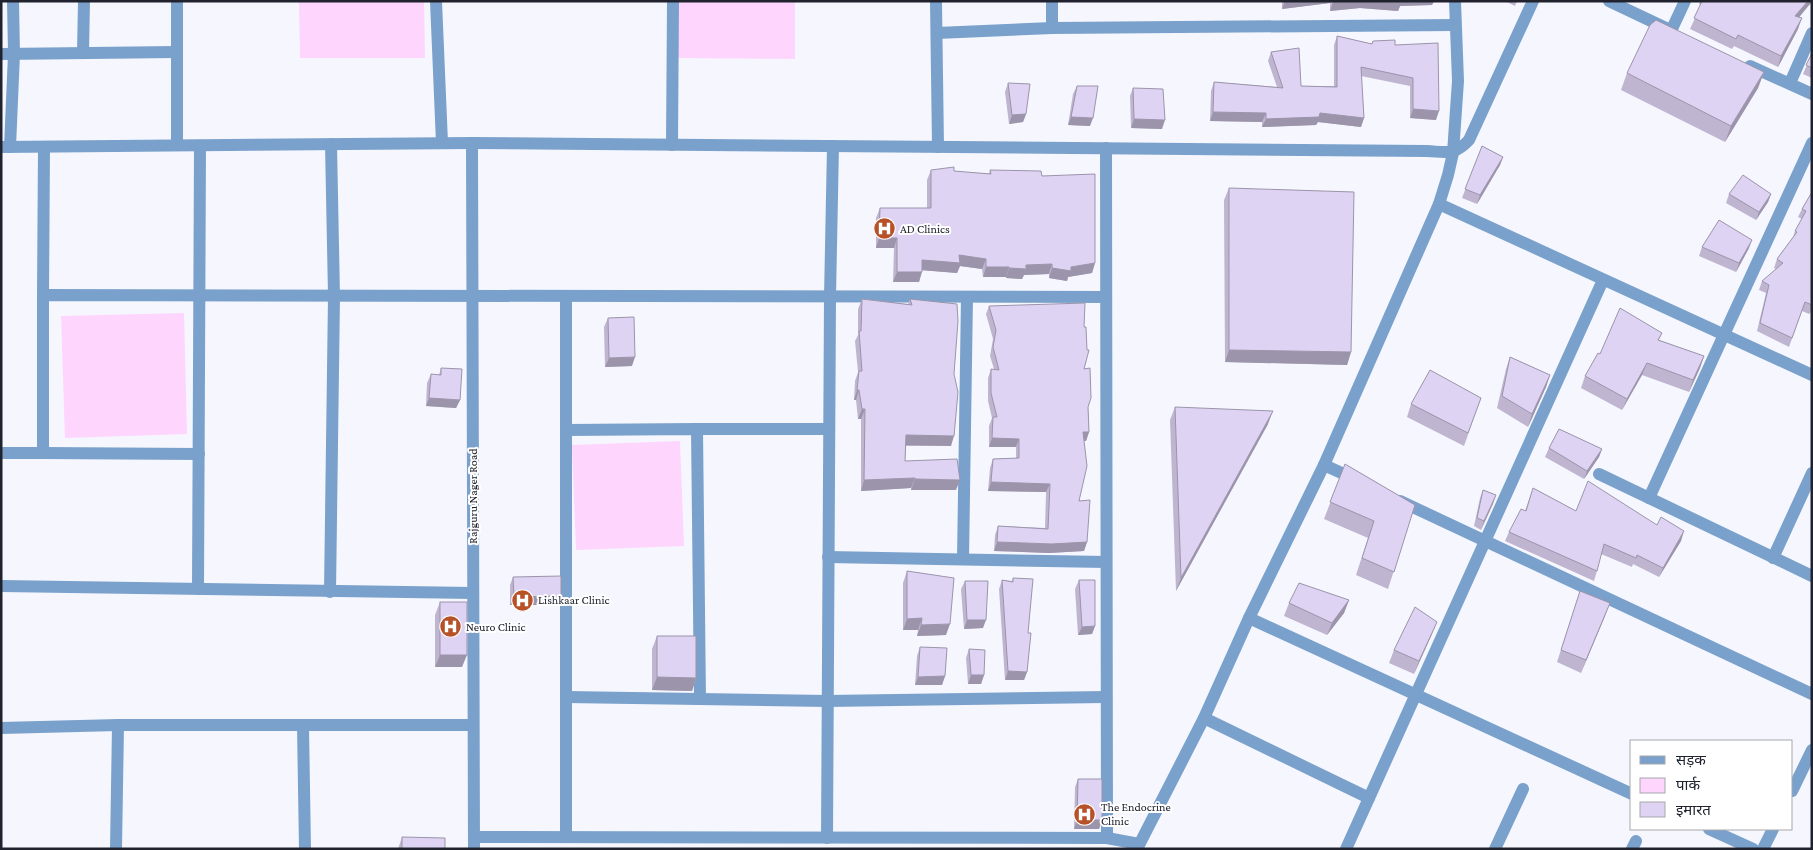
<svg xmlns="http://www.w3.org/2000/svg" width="1813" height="850" font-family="'Crimson Pro','Noto Sans Devanagari',serif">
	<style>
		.green { fill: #fdd5fd }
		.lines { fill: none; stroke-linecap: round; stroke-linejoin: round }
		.minor { stroke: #7aa1cc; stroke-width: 12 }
		.wall { fill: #bfb5d1 }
		.shaded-wall { fill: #9b94aa }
		.building { fill: #ded3f3; stroke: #9b94aa }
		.labels { text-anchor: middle; stroke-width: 4; stroke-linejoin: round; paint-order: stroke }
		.poi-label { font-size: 12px; fill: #20232e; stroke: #fff; text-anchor: start }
		.street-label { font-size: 12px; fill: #20232e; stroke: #fff }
	</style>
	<rect width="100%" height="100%" fill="#f6f7fe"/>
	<g class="green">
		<path d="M299,1H424L425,58H300Z"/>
		<path d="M674,1H795V59L674,58Z"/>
		<path d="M184,313L187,434L65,438L61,316Z"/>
		<path d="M680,441L684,546L576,550L572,445Z"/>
	</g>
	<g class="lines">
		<g class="minor">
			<path d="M436,1L442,143"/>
			<path d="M936,1L938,147"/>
			<path d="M1609,1L1668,29"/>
			<path d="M1052,28L1455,25"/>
			<path d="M1671,31L1685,1"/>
			<path d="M937,33L1052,28V1"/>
			<path d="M83,53L84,1"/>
			<path d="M1,54L177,52"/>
			<path d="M1750,66L1812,94"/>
			<path d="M1790,83L1812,33"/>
			<path d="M472,143L474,849"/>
			<path d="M177,145V1"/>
			<path d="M672,145L673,1"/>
			<path d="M1,147L472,143L1427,151C1447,152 1454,156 1469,140L1533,1"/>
			<path d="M10,147L14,54L13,1"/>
			<path d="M1106,148L1107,838"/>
			<path d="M1439,204L1812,375"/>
			<path d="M43,295L44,147"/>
			<path d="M697,429H829"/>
			<path d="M566,430L697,429L700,699"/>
			<path d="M1,453H43V295L1106,297"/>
			<path d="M43,453L199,454"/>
			<path d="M1324,465L1357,480"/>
			<path d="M1599,474L1812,576"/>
			<path d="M1649,498L1812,143"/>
			<path d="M1400,501L1812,694"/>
			<path d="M828,557L1106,562"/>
			<path d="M1773,558L1812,473"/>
			<path d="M963,559L967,297"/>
			<path d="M1,586L473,593"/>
			<path d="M198,589L200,146"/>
			<path d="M330,592L334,296L331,144"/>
			<path d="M1249,618L1632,794"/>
			<path d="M566,697L827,701L1106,697"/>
			<path d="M1204,718L1369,798"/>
			<path d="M303,726L305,849"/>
			<path d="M1,728L118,725H473"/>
			<path d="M1792,791L1812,750"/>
			<path d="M1709,829L1753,849"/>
			<path d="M474,837L1107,838L1139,844"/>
			<path d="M566,837V297"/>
			<path d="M827,838L830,297L833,146"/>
			<path d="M116,849L118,725"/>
			<path d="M1137,849L1204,718L1249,618L1324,465L1439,204L1448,175L1453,153L1458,81L1455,1"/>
			<path d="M1346,849L1603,280"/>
			<path d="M1495,849L1523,789"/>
			<path d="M1632,849L1636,841"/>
			<path d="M1763,849L1773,829"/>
		</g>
	</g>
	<g class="wall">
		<path d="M1282,1H1434L1432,5L1400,6L1398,11L1360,8L1330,11V3L1282,9Z"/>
		<path d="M1505,1H1517L1515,6Z"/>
		<path d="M1700,1H1812V5L1810,4L1799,17L1798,29L1778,67L1734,46L1732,49L1690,29L1701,5L1699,4Z"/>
		<path d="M1337,36L1372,44L1373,41L1395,45L1436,120L1410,118V86L1361,76L1364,118L1361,127L1318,122L1316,125L1262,127V122L1210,121L1211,91L1214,82L1277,87L1268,61L1271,52L1301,86H1334V45Z"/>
		<path d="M1812,53V78L1803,74Z"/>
		<path d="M1764,72L1758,88L1725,142L1621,90L1627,73Z"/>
		<path d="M1008,83L1026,114L1023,122L1009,124L1005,92Z"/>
		<path d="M1077,86L1090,126L1068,125L1073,94Z"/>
		<path d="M1133,88L1162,129L1131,128L1130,96Z"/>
		<path d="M1482,146L1503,157L1500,165L1477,204L1462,198Z"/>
		<path d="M931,170L989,174L990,170L1042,176L1095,263L1092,273L1068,277L1067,281L1049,278V274L1024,275L1022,279L1006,278V277H983L982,269L960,266L957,273L922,270L919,282H893L894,248H876V218L880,208H927V180Z"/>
		<path d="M1229,188L1351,352L1347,365L1225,362L1224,200Z"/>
		<path d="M1812,192V311L1809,314L1802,311L1789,347L1757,331L1766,293L1759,290L1762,281L1776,269L1774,268L1777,259L1793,237L1795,231L1802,219L1798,217L1802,209Z"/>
		<path d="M1729,194H1771L1768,202L1756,220L1726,203Z"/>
		<path d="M1702,247L1749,248L1736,272L1699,256Z"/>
		<path d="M862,299L908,304L910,299L954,374L951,446H906L905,461L956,490H911V488L861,491V419H858L856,400H854L855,381L858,372L855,341L858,335V309Z"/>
		<path d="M989,306L1084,327V369L1088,407L1089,432L1086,441H1084L1079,501L1087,542L1084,551L1049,553L994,551L995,535L998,526L1045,528L1046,492L988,491L990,468L993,459L1016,458V447H989V426L992,418L988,401V378L991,369H994L990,356L993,339L986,314Z"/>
		<path d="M608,318L632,366L605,367L604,327Z"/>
		<path d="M1662,333L1659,340L1704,356L1700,368L1689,392L1642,375L1622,410L1581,388L1585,376L1600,354Z"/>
		<path d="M1510,357L1550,375L1546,387L1528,427L1497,408L1506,369Z"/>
		<path d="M441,368L460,400L456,408L426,406L427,383L431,374L439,375Z"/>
		<path d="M1481,398L1464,446L1407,417L1411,404Z"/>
		<path d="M1175,407L1268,424L1176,591L1170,420Z"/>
		<path d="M1549,448L1602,449L1599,457L1584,479L1545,457Z"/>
		<path d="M1345,464L1415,505L1388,589L1356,575L1368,538L1324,519Z"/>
		<path d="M1533,488L1576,511L1681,541L1659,577L1633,564L1632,567L1601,554L1597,571L1594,581L1505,541L1509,532L1525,511Z"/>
		<path d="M1483,490L1496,495L1481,530L1474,526L1480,498Z"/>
		<path d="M907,571L946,635L917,636L918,630H903V583Z"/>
		<path d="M513,577L561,596L558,605H510V585Z"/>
		<path d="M1013,578L1028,633L1027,672L1024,680H1005L999,589L1002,580L1012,581Z"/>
		<path d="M1079,580L1095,626L1092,634L1078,635L1075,589Z"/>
		<path d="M965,581L983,628L964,629L961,589Z"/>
		<path d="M1580,591L1605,616L1581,673L1557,662Z"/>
		<path d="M1349,600L1344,613L1327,635L1284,616L1289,603Z"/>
		<path d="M440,602L462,667H435V615Z"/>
		<path d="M1432,634L1414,674L1389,663L1394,650Z"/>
		<path d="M657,636L696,678L692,691L652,690V649Z"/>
		<path d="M920,647L945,676L942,685H915L917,656Z"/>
		<path d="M969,649L984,675L981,684H968L966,658Z"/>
		<path d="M1078,779L1102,820L1099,829H1074L1075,787Z"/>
		<path d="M402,837L445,849H398Z"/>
	</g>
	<g class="shaded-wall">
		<path d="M1285,1H1330V3L1282,9Z"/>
		<path d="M1344,1H1434L1432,5L1400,6L1398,11L1360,8L1330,11L1333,2Z"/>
		<path d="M1808,1H1811L1810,4L1791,27L1795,16Z"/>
		<path d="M1802,18L1798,29L1778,67L1781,56Z"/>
		<path d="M1764,72L1758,88L1725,142L1731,126Z"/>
		<path d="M1413,109L1439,111L1436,120L1410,118Z"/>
		<path d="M1213,112L1266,113L1262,122L1210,121Z"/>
		<path d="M1320,113L1364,118L1361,127L1318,122L1316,125L1262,127L1266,119Z"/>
		<path d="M1026,114L1023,122L1009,124L1012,115Z"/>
		<path d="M1071,117L1093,118L1090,126L1068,125Z"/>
		<path d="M1134,119L1165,120L1162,129L1131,128Z"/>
		<path d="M1503,157L1500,165L1477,204L1480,195Z"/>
		<path d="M1771,194L1768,202L1756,220L1759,212Z"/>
		<path d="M879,238H897L894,248H876Z"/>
		<path d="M1752,240L1749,248L1736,272L1739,263Z"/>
		<path d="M959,255L986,259L982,269L960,266L957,273L919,270L922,260Z"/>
		<path d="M1095,263L1092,273L1068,277L1067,281L1049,278L1052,268L1071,267Z"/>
		<path d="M1052,264L1049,274L1024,275L1022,279L1006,278L1009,268L1026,265Z"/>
		<path d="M986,267H1009L1006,277H983Z"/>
		<path d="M897,272H922L919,282H893Z"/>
		<path d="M1229,350L1351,352L1347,365L1225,362Z"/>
		<path d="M1704,356L1700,368L1689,392L1693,380Z"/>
		<path d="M635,357L632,366L605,367L609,358Z"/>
		<path d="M1647,363L1642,375L1622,410L1627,399Z"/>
		<path d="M1550,375L1546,387L1528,427L1532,414Z"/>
		<path d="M857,390H859L856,400H854Z"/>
		<path d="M429,398L460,400L456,408L426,406Z"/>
		<path d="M862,409H865L861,419H858Z"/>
		<path d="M1273,411L1268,424L1176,591L1181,578Z"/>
		<path d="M1083,432H1089L1086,441H1080Z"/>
		<path d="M906,435L954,436L951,446L903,445Z"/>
		<path d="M992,438L1019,439L1016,447H989Z"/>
		<path d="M1602,449L1599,457L1584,479L1587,471Z"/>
		<path d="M915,478L911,488L861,491L864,480Z"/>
		<path d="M915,479L960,480L956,490H911Z"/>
		<path d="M991,482L1050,484L1046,492L988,491Z"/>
		<path d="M1496,495L1493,504L1481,530L1484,521Z"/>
		<path d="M1684,531L1681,541L1659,577L1663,568Z"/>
		<path d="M997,542H1087L1084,551L1049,553L994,551Z"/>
		<path d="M561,596L558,605H510L514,597Z"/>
		<path d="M1349,600L1344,613L1327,635L1332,623Z"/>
		<path d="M1610,603L1605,616L1581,673L1586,660Z"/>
		<path d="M922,618L918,630H903L907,619Z"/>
		<path d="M967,620H986L983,628L964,629Z"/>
		<path d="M1437,622L1432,634L1414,674L1419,661Z"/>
		<path d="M950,624L946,635L917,636L921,625Z"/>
		<path d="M1095,626L1092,634L1078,635L1082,627Z"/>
		<path d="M440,655H467L462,667H435Z"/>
		<path d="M1008,671L1027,672L1024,680H1005Z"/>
		<path d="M971,675H984L981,684H968Z"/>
		<path d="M945,676L942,685H915L918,677Z"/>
		<path d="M657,677L696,678L692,691L652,690Z"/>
		<path d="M1077,820H1102L1099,829H1074Z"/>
	</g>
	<g class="building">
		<path d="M1702,1H1808L1795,16L1802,18L1781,56L1738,35L1736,39L1694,18Z"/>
		<path d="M1656,20L1764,72L1731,126L1627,73L1650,25Z"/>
		<path d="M1337,36L1372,44L1373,41L1395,40V45L1438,43L1439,111L1413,109V78L1361,67L1364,118L1320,113L1319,117L1266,119V113L1213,112L1214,82L1283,88L1271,52L1299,48L1301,86L1337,87Z"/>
		<path d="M1812,53V68L1806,65Z"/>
		<path d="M1008,83L1030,84L1026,114L1012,115Z"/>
		<path d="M1077,86H1098L1093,118L1071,117Z"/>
		<path d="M1133,88L1163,89L1165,120L1134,119Z"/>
		<path d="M1482,146L1503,157L1480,195L1465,189Z"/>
		<path d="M954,167V171L991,174L990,170L1041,171L1042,176L1095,174V263L1071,267V271L1052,268V264L1026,265V269L1009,268V267H986V259L959,255L960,263L922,260V272H897V238H879L880,208H931V170Z"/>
		<path d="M1743,175L1771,194L1759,212L1729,194Z"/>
		<path d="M1229,188L1354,192L1351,352L1229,350Z"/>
		<path d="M1812,192V305L1805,302L1792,338L1760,323L1769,285L1762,281L1783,263L1777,259L1797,232L1795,231L1806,211L1802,209Z"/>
		<path d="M1719,220L1752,240L1739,263L1702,247Z"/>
		<path d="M862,299L912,305L910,299L957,304L958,321L954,374L958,392L954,436L906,435L905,461L957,459L960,480L915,479V478L864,480L865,409H862L859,390H857L859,371H862L859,331H861Z"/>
		<path d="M1085,303L1084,327H1086L1087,350H1089L1084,369L1090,368L1091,398L1088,407L1089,432H1083L1087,466L1079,501L1090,500L1087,542L1052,544L997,542L998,526L1048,529L1050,484L991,482L993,459L1019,458V439L992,438L993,417H997L991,393V369L999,370L993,347L996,330L989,306Z"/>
		<path d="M1620,308L1662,333L1658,340L1704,356L1693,380L1647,363L1627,399L1585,376L1598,353L1600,354Z"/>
		<path d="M634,317L635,357L609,358L608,318Z"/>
		<path d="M1510,357L1550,375L1532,414L1502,396Z"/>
		<path d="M441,368L462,369L460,400L429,398L431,374L441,375Z"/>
		<path d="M1430,370L1481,398L1468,433L1411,404Z"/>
		<path d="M1175,407L1273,411L1181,578Z"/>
		<path d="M1559,429L1602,449L1587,471L1549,448Z"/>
		<path d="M1345,464L1415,505L1394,572L1362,558L1374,521L1330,502Z"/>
		<path d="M1588,481L1657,525L1661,517L1684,531L1663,568L1637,555L1636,558L1604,544L1597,571L1509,532L1521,509L1526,511L1533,488L1576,511Z"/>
		<path d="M1483,490L1496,495L1484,521L1477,518Z"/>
		<path d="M907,571L954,578L950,624L921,625L922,618L907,619Z"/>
		<path d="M561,576V596L514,597L513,577Z"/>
		<path d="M1013,578L1033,579L1028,633H1031L1027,672L1008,671L1002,580L1013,582Z"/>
		<path d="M1079,580H1095V626L1082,627Z"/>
		<path d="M965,581H988L986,620H967Z"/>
		<path d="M1299,583L1349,600L1332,623L1289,603Z"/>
		<path d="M1580,591L1610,603L1586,660L1561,650Z"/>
		<rect x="440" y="602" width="27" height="53"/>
		<path d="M1415,607L1437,622L1419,661L1394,650Z"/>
		<path d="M657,636H696V678L657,677Z"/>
		<path d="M920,647L947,648L945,676L918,677Z"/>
		<path d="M969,649L985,650L984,675H971Z"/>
		<path d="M1078,779H1102V820H1077Z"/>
		<path d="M402,837L445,838V849H402Z"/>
	</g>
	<defs>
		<symbol id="hospital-disc" viewBox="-11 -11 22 22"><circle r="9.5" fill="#b75128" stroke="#fff"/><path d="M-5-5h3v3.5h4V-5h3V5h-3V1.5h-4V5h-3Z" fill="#fff"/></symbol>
	</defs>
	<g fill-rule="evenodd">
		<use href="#hospital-disc" x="872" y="216" width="25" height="25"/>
		<use href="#hospital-disc" x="510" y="588" width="25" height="25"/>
		<use href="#hospital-disc" x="438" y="614" width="25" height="25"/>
		<use href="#hospital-disc" x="1072" y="802" width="25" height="25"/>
	</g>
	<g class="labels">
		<g class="poi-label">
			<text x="900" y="233">AD Clinics</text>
			<text x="538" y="604">Lishkaar Clinic</text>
			<text x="466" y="631">Neuro Clinic</text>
			<text x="1101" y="811">The Endocrine<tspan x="1101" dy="14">Clinic</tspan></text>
		</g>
		<g class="street-label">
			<text transform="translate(473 496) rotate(-90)" y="4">Rajguru Nager Road</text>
		</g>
	</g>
	<rect width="1813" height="850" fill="none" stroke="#20232e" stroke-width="5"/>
	<rect x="1630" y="740" width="162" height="90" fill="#ffffff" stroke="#a6a7ab"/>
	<rect x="1640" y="756" width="25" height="8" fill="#7aa1cc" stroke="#a6a7ab"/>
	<text x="1676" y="765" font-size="15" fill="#20232e">सड़क</text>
	<rect x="1640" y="778" width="25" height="15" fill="#fdd5fd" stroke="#a6a7ab"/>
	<text x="1676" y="790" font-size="15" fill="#20232e">पार्क</text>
	<rect x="1640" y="802" width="25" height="15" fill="#ded3f3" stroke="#a6a7ab"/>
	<text x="1676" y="815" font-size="15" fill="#20232e">इमारत</text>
</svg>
